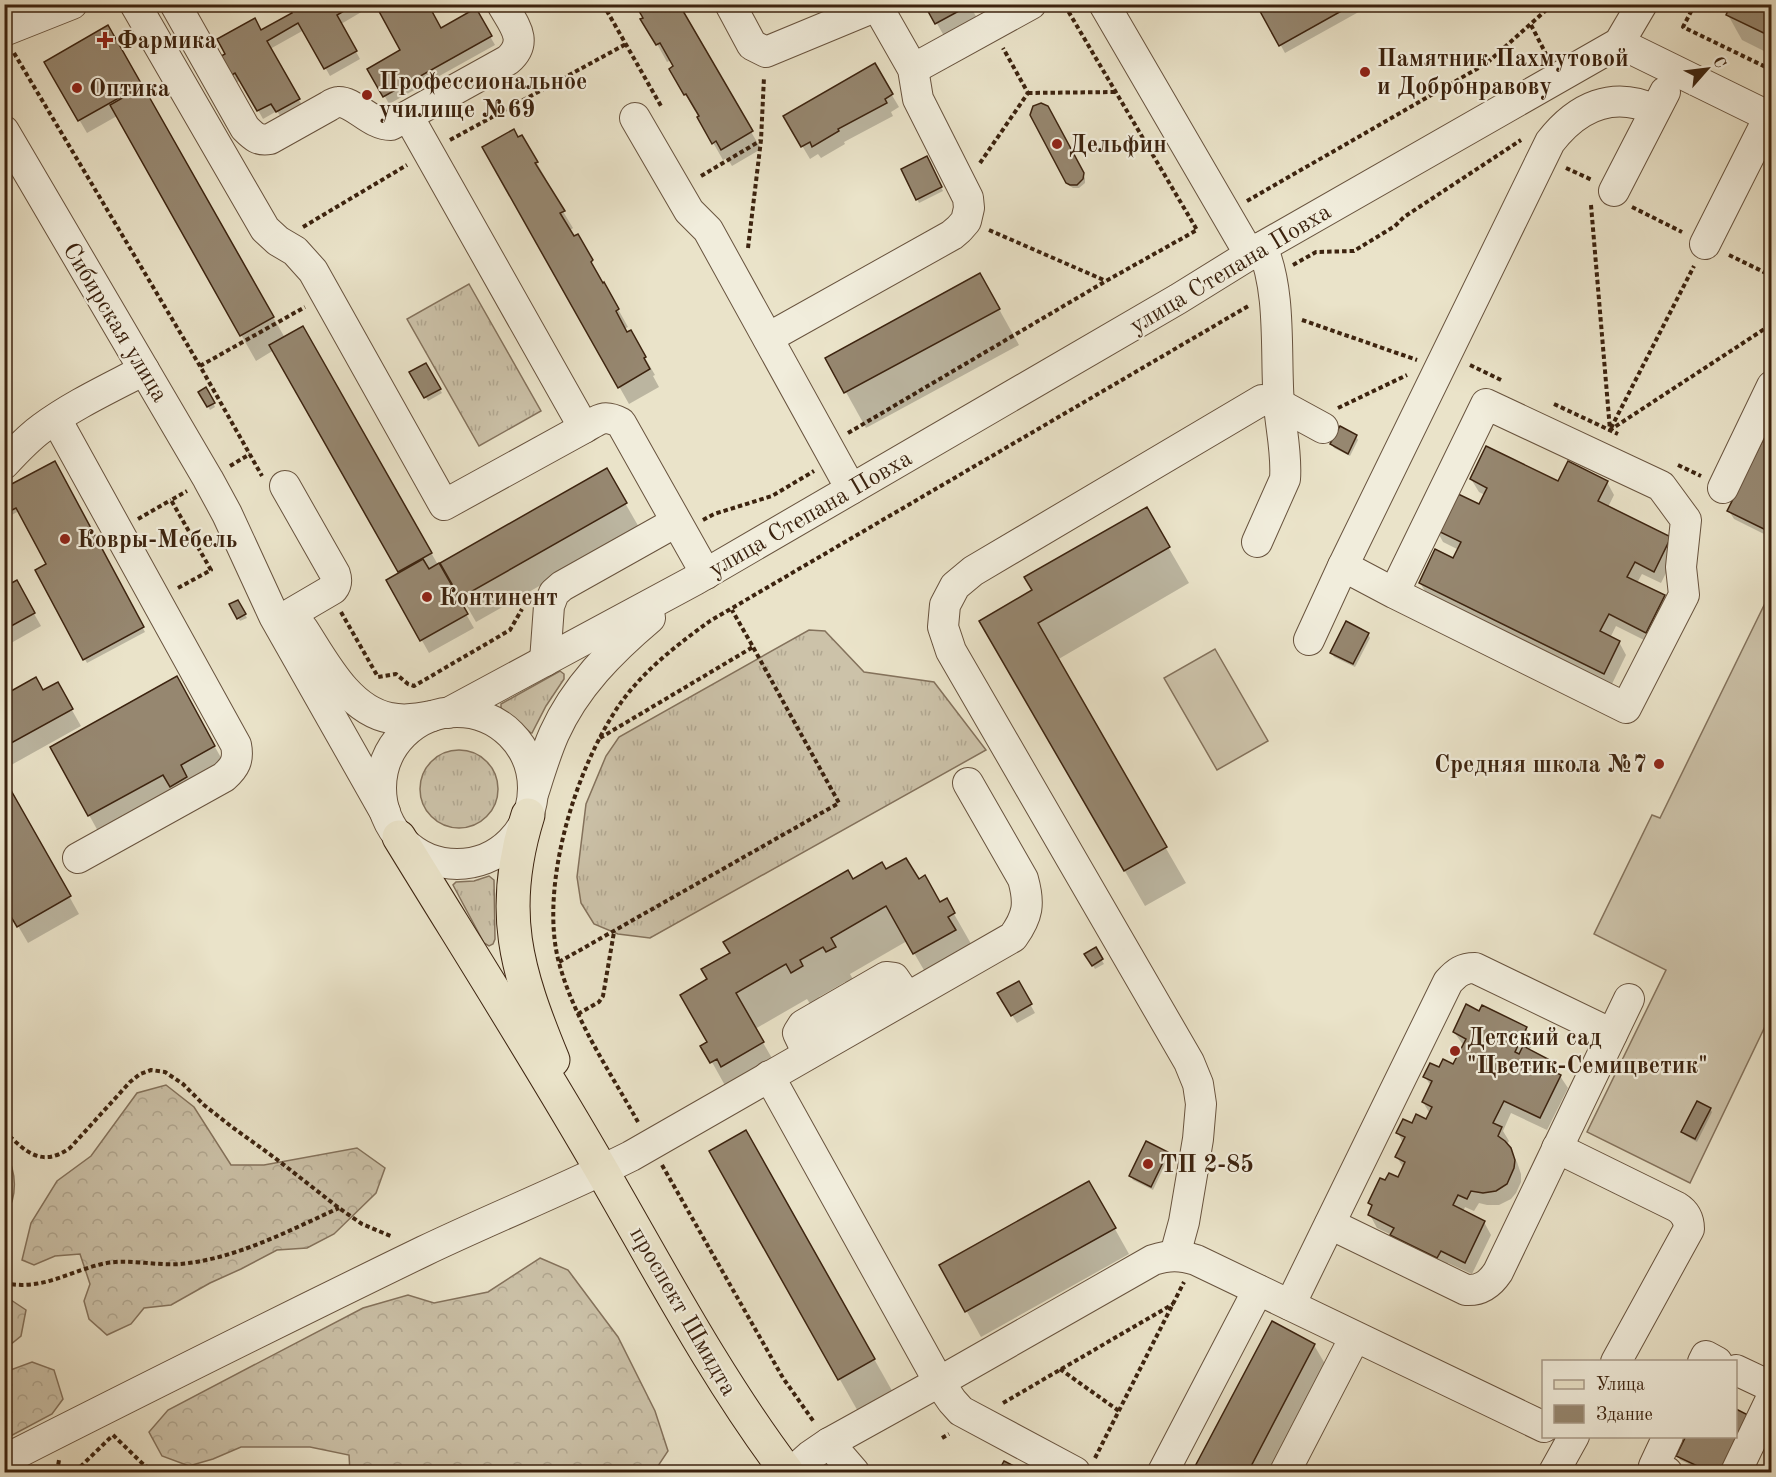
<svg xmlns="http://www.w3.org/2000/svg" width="1776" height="1477" font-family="'Old Standard TT',serif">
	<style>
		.grass { fill: url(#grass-tufts); stroke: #84725c; stroke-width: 1.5 }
		.forest { fill: url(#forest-crowns); stroke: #84725c; stroke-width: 1.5 }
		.pitch { fill: #ccc2a9; stroke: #84725c; stroke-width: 1.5 }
		.shadow { fill: #0003 }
		.building { fill: #968770; stroke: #3c230f; stroke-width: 1.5 }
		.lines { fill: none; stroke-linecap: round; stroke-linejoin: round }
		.minor-casing { stroke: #68533e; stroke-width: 32 }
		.major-casing { stroke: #3c230f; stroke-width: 35 }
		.path { stroke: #3c230f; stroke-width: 4; stroke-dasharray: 4.5 3; stroke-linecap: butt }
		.minor { stroke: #f1eddc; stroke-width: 30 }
		.major { stroke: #eae3c9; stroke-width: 33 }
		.poi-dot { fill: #8f2418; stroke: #f1eddc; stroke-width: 2 }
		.labels { text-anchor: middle; stroke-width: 4.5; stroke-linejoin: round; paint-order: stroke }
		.poi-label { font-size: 24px; font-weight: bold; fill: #3c230f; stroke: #f1eddc; text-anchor: start }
		.street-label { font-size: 24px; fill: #3c230f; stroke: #f1eddc }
	</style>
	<defs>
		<pattern id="grass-tufts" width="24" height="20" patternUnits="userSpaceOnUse" patternTransform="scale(1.5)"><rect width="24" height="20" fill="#ccc2a9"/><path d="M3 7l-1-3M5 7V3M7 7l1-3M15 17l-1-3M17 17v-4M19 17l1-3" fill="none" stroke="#b0a690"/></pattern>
		<pattern id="forest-crowns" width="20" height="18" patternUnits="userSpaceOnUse" patternTransform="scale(1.5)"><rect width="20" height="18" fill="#ccc2a9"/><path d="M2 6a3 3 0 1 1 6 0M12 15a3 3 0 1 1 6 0" fill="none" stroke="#b0a690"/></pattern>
	</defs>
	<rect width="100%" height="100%" fill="#eae3c9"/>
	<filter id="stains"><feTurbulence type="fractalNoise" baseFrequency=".00333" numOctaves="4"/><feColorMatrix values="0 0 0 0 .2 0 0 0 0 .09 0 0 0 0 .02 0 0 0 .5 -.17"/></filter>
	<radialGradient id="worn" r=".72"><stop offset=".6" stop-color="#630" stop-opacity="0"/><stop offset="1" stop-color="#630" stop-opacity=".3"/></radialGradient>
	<g class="grass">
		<path d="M469,284L541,411L479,446L407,319Z"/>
		<path d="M809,630L825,631L864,672L934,682L986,750L650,938L618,934L594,924L581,903L577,877L586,804L606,756L619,737Z"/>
		<path d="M560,671L564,674V679L546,706L532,733H531L501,708V704Z"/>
		<circle cx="459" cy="789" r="39"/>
		<path d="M489,876L494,880L495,939L493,944L489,946L484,943L453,885L456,882L474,881Z"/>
	</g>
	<g class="forest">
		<path d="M166,1085L194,1107L231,1165H264L357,1148L385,1168L376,1193L334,1234L307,1248L277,1250L241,1269L210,1283L171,1305L144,1308L131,1324L107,1335L89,1319L84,1301L90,1284L80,1254L55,1256L34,1265L22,1260L31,1223L57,1181L91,1156L137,1093Z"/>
		<path d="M5,1151C17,1172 18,1197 5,1216Z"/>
		<path d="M540,1258L568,1270L618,1337L655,1411L668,1451L654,1472H350L349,1455L310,1447H241L213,1459L189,1466L162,1456L149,1432L168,1410L363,1308L408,1295L434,1303L488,1292Z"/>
		<path d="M5,1296L26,1310L21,1336L5,1349Z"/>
		<path d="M32,1362L54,1370L63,1399L52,1414L5,1439V1372Z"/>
		<path d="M125,1466L136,1472H91Z"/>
	</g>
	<g class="pitch">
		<path d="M1771,591V1014L1690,1183L1587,1132L1666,970L1594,934L1652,815L1660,818Z"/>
		<path d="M1215,649L1268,741L1217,770L1164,678Z"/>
	</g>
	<g class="shadow">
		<path d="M289,4H375L341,24L360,59L330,76L304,30L270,49L303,107L282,119L277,111L263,119L241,80L233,85L218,60L261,32L294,13Z"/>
		<path d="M635,4H677L761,149L732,166L727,158L723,160L699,118L701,117L697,110L695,111L671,69L675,67L671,60L667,62Z"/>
		<path d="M926,4H969L990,41L957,59Z"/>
		<path d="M1258,4H1373L1285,53Z"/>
		<path d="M1772,4V55L1742,40L1728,15Z"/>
		<path d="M475,10L495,45L389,104L370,69Z"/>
		<path d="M108,28L285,338L303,328L474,628L429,653L388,580L401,573L274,350L256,361L117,116L87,133L46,63Z"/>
		<path d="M874,65L899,107L891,112L893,116L844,142L845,144L821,158L818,154L810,159L785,117Z"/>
		<path d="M1047,107L1085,178V183L1079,188H1073L1070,186L1032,115Z"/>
		<path d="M522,137L546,179L544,180L573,228L569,231L573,238L577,236L601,278L599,279L604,284L628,327L624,329L627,334L630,332L655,375L653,376L659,387L629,404L484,147Z"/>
		<path d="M926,158L943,191L919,203L903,170Z"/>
		<path d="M980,275L1019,345L866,428L827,358Z"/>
		<path d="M425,365L442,393L428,401L411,373Z"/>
		<path d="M206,389L215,407L210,410L200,392Z"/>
		<path d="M1772,425V538L1734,519L1729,511Z"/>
		<path d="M1356,436L1358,440L1350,456L1334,448L1332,444Z"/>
		<path d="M54,463L145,632L87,663L37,571L48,564L19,511L8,517L4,511Z"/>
		<path d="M606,470L640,529L476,622L442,563Z"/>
		<path d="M1471,479L1559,483L1607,482L1614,495L1608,507L1670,538L1677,551L1661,583L1642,574L1637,583L1664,596L1671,609L1654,645L1616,626L1610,638L1619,642L1626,655L1611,686L1428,596L1420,583L1454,560L1459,550L1443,542L1436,529L1479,506L1485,495L1479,492Z"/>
		<path d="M1146,509L1189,583L1057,660L1186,883L1145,906L981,621L1034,591Z"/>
		<path d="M16,582L41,626L4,647V589Z"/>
		<path d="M238,602L247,618L240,621L231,605Z"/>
		<path d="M1368,634L1370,638L1355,667L1334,657L1332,653Z"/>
		<path d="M176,678L224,763L99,833L52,748Z"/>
		<path d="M57,684L81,726L4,769V697L43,692Z"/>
		<path d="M4,780L79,914L28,943L4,902Z"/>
		<path d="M886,871L918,881L940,904L946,900L974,949L935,989L907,941L850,974L855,983L848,987L845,982L819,997L822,1002L813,1008L807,999L755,1029L784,1079L732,1098L703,1046L709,1043V980L853,881Z"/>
		<path d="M1095,949L1104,964L1095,969L1086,954Z"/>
		<path d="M1018,983L1035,1013L1017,1023L999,994Z"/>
		<path d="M1480,1013L1526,1028L1534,1041L1529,1051L1547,1060L1555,1073L1560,1076L1568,1088L1547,1130L1511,1113L1503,1131L1509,1141L1506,1146L1517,1162L1521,1174V1182L1516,1193L1511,1199L1499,1205H1487L1479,1203L1474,1211L1465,1207L1463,1212L1484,1222L1491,1235L1472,1274L1448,1263L1445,1270L1400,1248L1392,1235L1377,1228L1370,1215L1373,1208L1369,1203L1385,1182L1399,1179L1404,1169L1397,1157L1403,1143L1398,1133L1413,1125L1427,1121L1430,1114L1423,1102L1431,1086L1425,1077L1439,1069L1454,1066L1464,1046L1454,1032Z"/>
		<path d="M1710,1109L1712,1112L1697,1142L1685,1135L1682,1132Z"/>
		<path d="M711,1151L766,1167L895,1396L860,1415Z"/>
		<path d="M1167,1153L1169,1156L1153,1190L1133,1180L1131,1176Z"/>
		<path d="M1089,1183L1129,1254L981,1337L941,1265Z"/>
		<path d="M1273,1323L1314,1345L1335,1381L1287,1472H1194Z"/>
		<path d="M1736,1411L1747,1416L1723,1472H1706L1680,1460L1678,1456L1736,1436Z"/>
	</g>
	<g class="building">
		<path d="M287,4H356L337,15L357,51L324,69L298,23L267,41L300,99L276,112L271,104L257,111L235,73L227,78L216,59L225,54L217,39L255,18L261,30L292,13Z"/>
		<path d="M375,4H428L441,28L476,8L492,36L383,97L367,69L400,50Z"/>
		<path d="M635,4H679L753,131L721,150L716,141L712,144L697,117L699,116L686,94L684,95L669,69L673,66L660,43L656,45L640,19L643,18Z"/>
		<path d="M924,4H970V5L935,24Z"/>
		<path d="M1256,4H1354L1279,46Z"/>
		<path d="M1731,4H1772V37L1726,15Z"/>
		<path d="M108,25L142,85L78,121L44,62Z"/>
		<path d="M875,63L893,94L885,99L887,103L838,129L839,131L812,147L810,142L801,147L783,116Z"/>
		<path d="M143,86L274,317L240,336L110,105Z"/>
		<path d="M1041,103L1048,106L1084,173L1083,179L1077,185H1070L1066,183L1030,115L1033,106Z"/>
		<path d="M514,129L518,137L522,135L538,162L535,163L565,211L560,213L574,236L578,234L593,260L591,262L603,283L604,282L619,309L616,311L627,332L631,330L646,357L644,358L650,369L618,388L482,147Z"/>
		<path d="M927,156L942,187L916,200L901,169Z"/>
		<path d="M980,273L1000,309L844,393L825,358Z"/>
		<path d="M303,326L432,553L398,572L269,345Z"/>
		<path d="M426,363L441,389L424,398L409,372Z"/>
		<path d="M206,387L215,403L207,407L198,392Z"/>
		<path d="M1772,422V533L1727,511Z"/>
		<path d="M1340,426L1357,435L1348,454L1330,444Z"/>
		<path d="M1486,446L1558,481L1568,461L1608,481L1598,501L1671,537L1654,572L1635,562L1627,577L1665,595L1646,633L1609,614L1600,631L1620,641L1604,674L1419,583L1435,549L1453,558L1461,542L1434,529L1452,491L1479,504L1487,488L1470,479Z"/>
		<path d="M55,461L144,627L83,660L35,570L46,564L16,508L4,514V488Z"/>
		<path d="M607,468L627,503L460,598L440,563Z"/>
		<path d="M1147,507L1170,547L1038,623L1167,847L1124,871L979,621L1032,590L1024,577Z"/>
		<path d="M423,559L429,569L439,563L468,614L420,641L386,580Z"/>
		<path d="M17,580L35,613L4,630V587Z"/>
		<path d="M238,600L246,614L237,619L229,604Z"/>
		<path d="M1346,621L1369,633L1353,664L1330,653Z"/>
		<path d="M177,676L215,746L181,765L187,777L170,787L163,775L88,816L50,747Z"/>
		<path d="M36,677L43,690L58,682L73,709L4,747V695Z"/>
		<path d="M4,778L71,896L17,927L4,905Z"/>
		<path d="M906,858L919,879L925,875L940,902L947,898L955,913L948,917L956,930L913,954L886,906L831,938L836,947L826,952L823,947L800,960L803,966L791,973L786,964L736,993L764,1042L721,1067L717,1059L710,1063L700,1046L707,1042L680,995L707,979L701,969L730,953L723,942L848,870L853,879L882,862L886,869Z"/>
		<path d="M1096,947L1103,959L1092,966L1084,954Z"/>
		<path d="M1019,981L1032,1004L1011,1016L997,993Z"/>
		<path d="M1466,1004L1479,1011L1482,1005L1527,1027L1515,1052L1519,1054L1523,1046L1548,1059L1544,1066L1561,1075L1540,1118L1504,1101L1493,1123L1502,1127L1498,1136L1505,1141L1511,1148L1515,1160L1514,1168L1507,1184L1496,1191L1483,1193L1471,1191L1467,1199L1458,1195L1453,1205L1485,1221L1465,1263L1441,1251L1437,1258L1390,1235L1394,1228L1368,1215L1372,1205L1368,1203L1380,1178L1385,1180L1389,1173L1398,1177L1405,1162L1395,1157L1405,1137L1396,1133L1403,1119L1412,1123L1416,1114L1426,1119L1432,1107L1422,1102L1432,1081L1423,1077L1430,1063L1439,1067L1443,1059L1453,1064L1466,1039L1453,1032Z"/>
		<path d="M1697,1101L1711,1108L1695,1139L1681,1132Z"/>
		<path d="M746,1130L875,1359L838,1380L709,1151Z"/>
		<path d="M1146,1141L1168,1152L1151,1187L1129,1176Z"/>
		<path d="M1089,1181L1116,1228L965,1312L939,1265Z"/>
		<path d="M1272,1321L1315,1344L1248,1472H1192Z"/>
		<path d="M1736,1409L1748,1415L1720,1472H1710L1676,1456L1686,1436H1736Z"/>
		<path d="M1004,1461L1026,1472H998Z"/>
	</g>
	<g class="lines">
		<defs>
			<g id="minor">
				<path d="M135,4L265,229L278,241L295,251L313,271L444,505L584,428C600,419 604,414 621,423L706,574"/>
				<path d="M175,4L245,128C254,137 258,141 270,139L329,106C332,104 335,102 338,102C354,101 370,125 391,125L508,60C530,41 513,24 502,4"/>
				<path d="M730,4L752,45L766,52L877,6"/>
				<path d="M1104,4L1250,255"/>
				<path d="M4,31L72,4"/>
				<path d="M1619,43L1772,118"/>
				<path d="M913,69L1031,4"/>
				<path d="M408,116L584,428"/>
				<path d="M635,118L689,211L708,230L851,489"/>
				<path d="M4,131L208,479L227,514L274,616L385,812"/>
				<path d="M1614,191L1665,92"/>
				<path d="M1705,244L1769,117"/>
				<path d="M768,338L952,235L959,229L966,221L969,208L968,198L918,99L913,69L876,4"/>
				<path d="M56,419L236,745C239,760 235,767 224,777L78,858"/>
				<path d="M4,464C16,451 28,438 42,428C73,405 110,388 144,370"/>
				<path d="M285,486L335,574C337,580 337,584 333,589L292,613"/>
				<path d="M1723,488L1772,386"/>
				<path d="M1257,542L1285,479C1287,454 1281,429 1279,405C1275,356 1282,292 1262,247"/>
				<path d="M1343,566L1394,593L1626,708L1684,595L1681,567L1686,520L1661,486L1486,404L1394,593"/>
				<path d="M303,629C324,661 348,710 390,718C404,721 418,719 432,716"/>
				<path d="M1309,640L1343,566L1550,142C1577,107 1613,90 1655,110"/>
				<path d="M545,661L549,606L554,593L562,586L676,522"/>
				<circle cx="457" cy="788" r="76"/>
				<path d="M448,713L695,580L1178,299L1262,247L1619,43L1642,4"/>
				<path d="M534,791C540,772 546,752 554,734C575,687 611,651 650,618"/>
				<path d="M808,1054L798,1033L803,1025L886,977L894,978L907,997"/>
				<path d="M769,1076L939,1382L829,1443L810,1456L792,1472"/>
				<path d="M1557,1148L1677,1207C1685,1212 1689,1219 1689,1229L1616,1362"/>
				<path d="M1330,1224L1466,1290C1481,1291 1490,1284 1498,1272L1629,999"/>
				<path d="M1175,1255L1184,1222L1198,1139L1201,1104L1198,1084L1189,1062L951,651L943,627L945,605L955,586L973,571L1262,400L1279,404L1323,428"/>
				<path d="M1290,1305L1448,982C1457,972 1463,968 1475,968L1612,1034"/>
				<path d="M1703,1362L1706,1356L1717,1362"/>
				<path d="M1736,1370L1772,1387"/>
				<path d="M829,1443L854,1472"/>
				<path d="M4,1460C144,1389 284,1319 424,1251C493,1218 563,1190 631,1156L1013,937C1028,916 1030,904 1023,879L968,783"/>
				<path d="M1075,1472L961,1411L952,1401L939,1382L1153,1260C1169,1255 1180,1255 1196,1260L1544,1427"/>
				<path d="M1163,1472L1258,1290"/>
				<path d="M1285,1472L1355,1337"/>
				<path d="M1554,1472L1574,1436"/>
				<path d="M1667,1472L1654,1466L1668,1436"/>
				<path d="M1736,1472L1772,1397"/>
			</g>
			<g id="major">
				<path d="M528,815C498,911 516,970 553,1060"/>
				<path d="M399,837C467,948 537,1058 602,1171C661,1273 716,1378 787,1472"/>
			</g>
		</defs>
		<use href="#minor" class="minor-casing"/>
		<use href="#major" class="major-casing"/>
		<g class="path">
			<path d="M603,4L661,106"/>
			<path d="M1695,4L1683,27L1772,70"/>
			<path d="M1531,25L1547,56"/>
			<path d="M14,53L200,366L262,476"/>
			<path d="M1028,93L1115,92"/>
			<path d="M450,140L626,44"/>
			<path d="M980,163L1028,93L1003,48"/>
			<path d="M1566,168L1592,180"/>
			<path d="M701,176L760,141"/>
			<path d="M1247,201L1487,63L1553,4"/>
			<path d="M1591,205L1610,430L1772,324"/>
			<path d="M1632,207L1682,232"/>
			<path d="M303,227L407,165"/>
			<path d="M989,230L1106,281"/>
			<path d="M748,248L761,140L764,77"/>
			<path d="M1729,255L1772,276"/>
			<path d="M1293,265L1316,252L1354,251L1395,226L1404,217L1521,140"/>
			<path d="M1302,320L1417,360"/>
			<path d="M1470,365L1501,380"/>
			<path d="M200,366L305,307"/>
			<path d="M1554,404L1618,434"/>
			<path d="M1338,408L1407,375"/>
			<path d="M1611,428L1694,266"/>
			<path d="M848,433L1106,281L1197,230L1064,4"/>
			<path d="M1678,465L1701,476"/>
			<path d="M230,466L250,454"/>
			<path d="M138,519L171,500"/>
			<path d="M703,520L714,514L772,496L814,471"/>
			<path d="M178,588L211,570L171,500L187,491"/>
			<path d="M341,612L378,677L396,674L408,684L414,686L510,630L522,609"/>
			<path d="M600,738L753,647L732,610"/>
			<path d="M559,962L839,803L753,647"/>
			<path d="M578,1014L599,1002L603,996L614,932"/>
			<path d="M638,1122C609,1070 573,1018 558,959C540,883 576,767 620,704C643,671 678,644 710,621L1250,305"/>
			<path d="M4,1131C26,1152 41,1168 70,1148L130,1082L140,1074L151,1070L165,1072L183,1084L204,1105L232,1127L275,1158L339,1208L362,1224L393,1237"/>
			<path d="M662,1165L783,1378L814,1422"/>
			<path d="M4,1283C41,1291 68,1272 102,1264C126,1258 155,1266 180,1264C236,1259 288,1231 339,1208"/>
			<path d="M1060,1369L1119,1411"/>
			<path d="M1003,1403L1173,1304"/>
			<path d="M113,1435L144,1465L155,1472"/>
			<path d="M942,1438L949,1434"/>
			<path d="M1095,1458L1184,1282"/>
			<path d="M57,1472L59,1460"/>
			<path d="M75,1472L111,1437"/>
		</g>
		<use href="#minor" class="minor"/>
		<use href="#major" class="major"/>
	</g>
	<g class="poi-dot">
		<path d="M102 31h6v6h6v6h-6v6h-6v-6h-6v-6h6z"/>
		<circle cx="1365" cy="72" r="6"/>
		<circle cx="77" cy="88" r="6"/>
		<circle cx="367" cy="95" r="6"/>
		<circle cx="1057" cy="144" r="6"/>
		<circle cx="65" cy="539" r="6"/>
		<circle cx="427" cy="597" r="6"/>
		<circle cx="1659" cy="764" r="6"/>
		<circle cx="1455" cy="1051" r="6"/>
		<circle cx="1148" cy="1164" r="6"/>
	</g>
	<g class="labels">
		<g class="poi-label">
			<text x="117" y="48">Фармика</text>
			<text x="1377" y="66">Памятник Пахмутовой<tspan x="1377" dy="28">и Добронравову</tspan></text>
			<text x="379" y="89">Профессиональное<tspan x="379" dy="28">училище №69</tspan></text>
			<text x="89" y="96">Оптика</text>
			<text x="1069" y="152">Дельфин</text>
			<text x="77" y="547">Ковры-Мебель</text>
			<text x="439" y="605">Континент</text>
			<text x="1647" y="772" text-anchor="end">Средняя школа №7</text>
			<text x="1467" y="1045">Детский сад<tspan x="1467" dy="28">"Цветик-Семицветик"</tspan></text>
			<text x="1160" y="1172">ТП 2-85</text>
		</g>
		<g class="street-label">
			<text transform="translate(1230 268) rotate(-31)" y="8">улица Степана Повха</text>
			<text transform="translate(116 322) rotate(59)" y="8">Сибирская улица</text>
			<text transform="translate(810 513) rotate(-30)" y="8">улица Степана Повха</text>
			<text transform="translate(684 1311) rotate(60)" y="8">проспект Шмидта</text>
		</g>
	</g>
	<rect width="1776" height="1477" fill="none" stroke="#eae3c9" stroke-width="24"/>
	<rect x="6" y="6" width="1764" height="1465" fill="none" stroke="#3c230f" stroke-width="3"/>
	<rect x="12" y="12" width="1752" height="1453" fill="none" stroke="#3c230f" stroke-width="1.5"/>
	<rect x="1542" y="1360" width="195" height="78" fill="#f1eddc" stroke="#a99c8a" stroke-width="1.5"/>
	<rect x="1554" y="1380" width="30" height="9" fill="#eae3c9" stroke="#a99c8a" stroke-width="1.5"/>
	<text x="1596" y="1390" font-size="18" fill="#3c230f">Улица</text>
	<rect x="1554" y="1405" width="30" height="18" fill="#968770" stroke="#a99c8a" stroke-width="1.5"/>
	<text x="1596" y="1420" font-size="18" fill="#3c230f">Здание</text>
	<g transform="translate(1707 69) rotate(62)" stroke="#f1eddc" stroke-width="4.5" paint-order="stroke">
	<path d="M0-4.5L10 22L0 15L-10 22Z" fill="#3c230f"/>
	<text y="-9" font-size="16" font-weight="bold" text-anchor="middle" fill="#3c230f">С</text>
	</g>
	<rect width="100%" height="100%" filter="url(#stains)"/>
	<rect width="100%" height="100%" fill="url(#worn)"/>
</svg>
